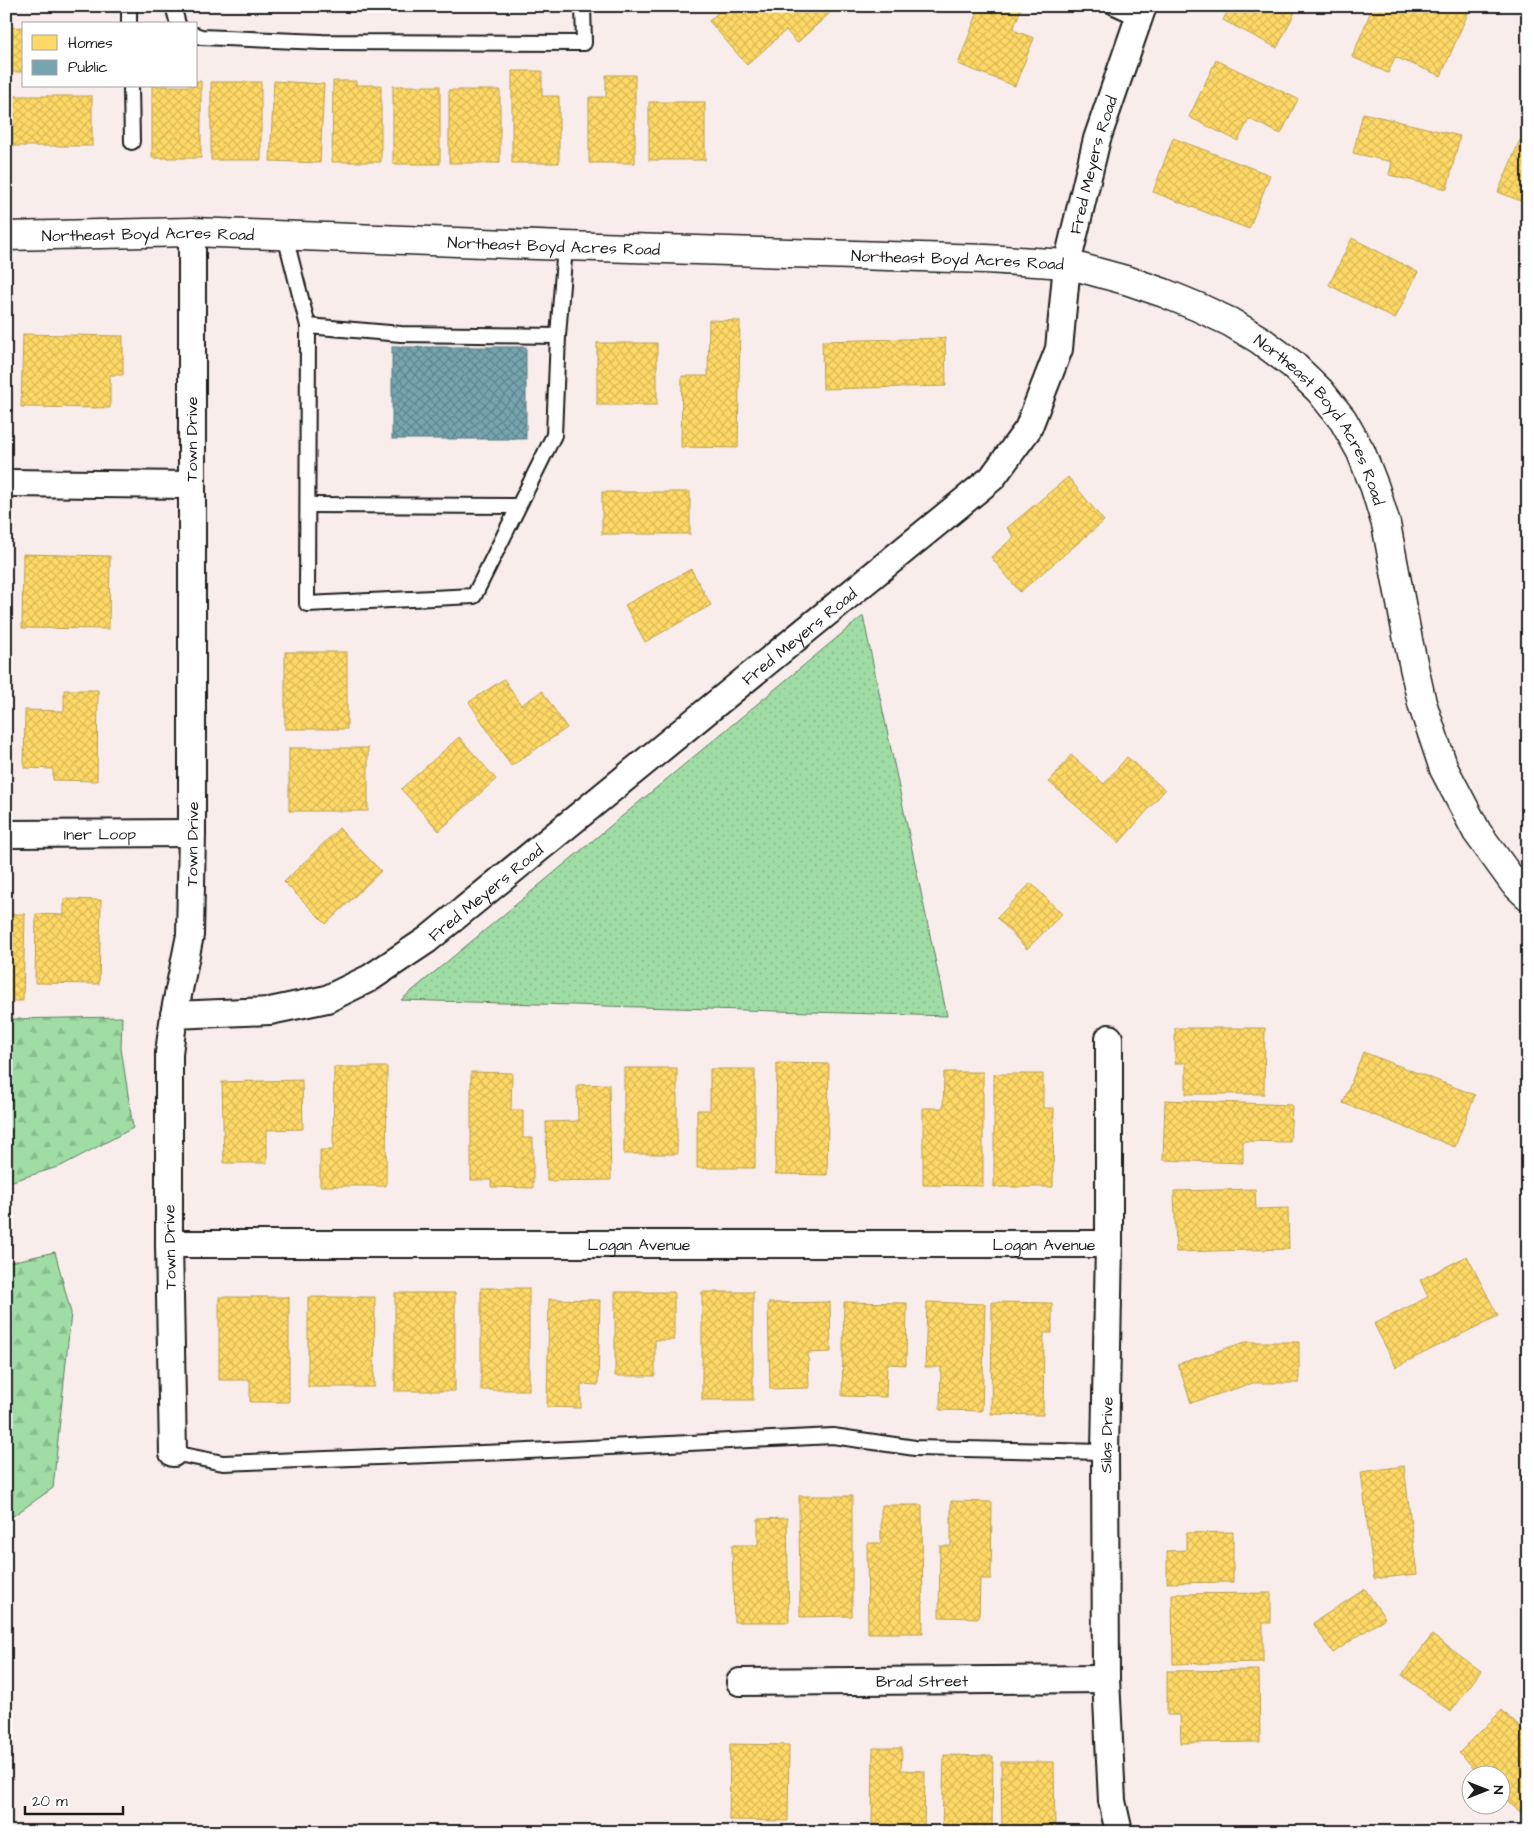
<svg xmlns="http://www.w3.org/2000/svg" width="1534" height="1838" font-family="'Architects Daughter',sans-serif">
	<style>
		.grass { fill: url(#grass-dots); stroke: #5e7c60 }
		.forest { fill: url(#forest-firs); stroke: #5e7c60 }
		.homes { fill: url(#homes-cross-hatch); stroke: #bba050 }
		.public { fill: url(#public-cross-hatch); stroke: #5b7c83 }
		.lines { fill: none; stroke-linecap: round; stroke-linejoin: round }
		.service-casing { stroke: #1c1c1c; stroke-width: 18 }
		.minor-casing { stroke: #1c1c1c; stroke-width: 30 }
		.tertiary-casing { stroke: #1c1c1c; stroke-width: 31 }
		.service { stroke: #fff; stroke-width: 14 }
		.minor { stroke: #fff; stroke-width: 26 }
		.tertiary { stroke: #fff; stroke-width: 28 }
		.labels { text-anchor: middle; stroke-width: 5; stroke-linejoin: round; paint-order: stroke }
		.street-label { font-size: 16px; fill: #1c1c1c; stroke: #fff }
	</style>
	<defs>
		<pattern id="grass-dots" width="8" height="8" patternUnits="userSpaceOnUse" patternTransform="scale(1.25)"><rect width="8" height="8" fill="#9fdda5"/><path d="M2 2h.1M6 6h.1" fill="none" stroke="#88bd8d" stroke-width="1.8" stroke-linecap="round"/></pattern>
		<pattern id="forest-firs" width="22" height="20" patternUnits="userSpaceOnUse" patternTransform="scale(1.25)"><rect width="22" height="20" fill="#9fdda5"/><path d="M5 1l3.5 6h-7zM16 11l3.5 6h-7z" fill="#88bd8d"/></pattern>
		<pattern id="homes-cross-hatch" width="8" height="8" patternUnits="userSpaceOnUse" patternTransform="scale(1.25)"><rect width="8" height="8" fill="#ffd966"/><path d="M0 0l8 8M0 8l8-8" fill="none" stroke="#daba58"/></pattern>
		<pattern id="public-cross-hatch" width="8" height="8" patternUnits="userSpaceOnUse" patternTransform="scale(1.25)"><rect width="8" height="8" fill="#76a5af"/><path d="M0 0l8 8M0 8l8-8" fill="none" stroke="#60868e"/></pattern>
	</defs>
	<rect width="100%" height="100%" fill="#f9edec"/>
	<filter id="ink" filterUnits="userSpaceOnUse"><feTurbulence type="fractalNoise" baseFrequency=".02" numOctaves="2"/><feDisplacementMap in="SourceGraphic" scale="10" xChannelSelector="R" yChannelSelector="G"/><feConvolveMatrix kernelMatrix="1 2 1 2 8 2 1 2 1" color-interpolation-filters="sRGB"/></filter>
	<g filter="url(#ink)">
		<path class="grass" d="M863,616L947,1016L401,1000Z"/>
		<g class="forest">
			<path d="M122,1017L121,1048L133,1128L61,1166L6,1183V1068L9,1019Z"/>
			<path d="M55,1252L71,1313L53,1488L6,1521V1263Z"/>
		</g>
		<g class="homes">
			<path d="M725,6H824L830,13L797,43L786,30L747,65L709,21Z"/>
			<path d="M980,6H1022L1013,30L1034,38L1015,86L958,64Z"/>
			<path d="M1230,6H1298L1277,48L1223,20Z"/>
			<path d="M1373,6H1453L1468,13L1441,76L1395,57L1388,73L1352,57Z"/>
			<path d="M24,27V72H6V28Z"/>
			<path d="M1216,60L1298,99L1281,134L1249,119L1238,141L1189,117Z"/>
			<path d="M512,71H542V96H559V163H512Z"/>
			<path d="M606,75H635V163H589V97H606Z"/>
			<path d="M196,81H201V158H152V86H196Z"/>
			<path d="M274,81L324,84L320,163L270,161Z"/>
			<path d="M333,81H356V85H381V162H332Z"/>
			<rect x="211" y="82" width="50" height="78"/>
			<rect x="393" y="86" width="47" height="78"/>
			<rect x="449" y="90" width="51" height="73"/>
			<rect x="6" y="96" width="86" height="50"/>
			<rect x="649" y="102" width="56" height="58"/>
			<path d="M1363,113L1460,136L1447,189L1389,175L1392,162L1353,153Z"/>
			<path d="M1173,138L1270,175L1249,229L1153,192Z"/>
			<path d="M1520,140L1528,144V204L1498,192Z"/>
			<path d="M1352,238L1418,272L1395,319L1329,285Z"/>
			<path d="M709,320L740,321L738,448L681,447L682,376H708Z"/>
			<path d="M23,334L123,336V375H110V408L21,407Z"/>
			<path d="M945,338L946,386L823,389L822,341Z"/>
			<rect x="597" y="343" width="60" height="62"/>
			<path d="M1068,477L1104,521L1020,592L991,557L1014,537L1007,528Z"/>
			<rect x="602" y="492" width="88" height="42"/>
			<path d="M23,554L110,556L109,629L22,628Z"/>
			<path d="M691,569L711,605L645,642L625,605Z"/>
			<rect x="285" y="652" width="62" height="77"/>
			<path d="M504,679L521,705L542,691L567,728L511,766L469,702Z"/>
			<path d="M64,690H98L97,781L53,780V769L24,768L25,710L64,711Z"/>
			<path d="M459,737L496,779L439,831L401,789Z"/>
			<rect x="289" y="748" width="79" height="63"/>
			<path d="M1071,755L1104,784L1127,757L1165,790L1119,843L1049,782Z"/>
			<path d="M339,828L381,871L326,924L284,882Z"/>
			<path d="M1031,883L1062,914L1027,949L997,918Z"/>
			<path d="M64,899L101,900L99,984L35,983L36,914L64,915Z"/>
			<path d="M6,914H25L23,1001H6Z"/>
			<path d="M1175,1028H1265L1264,1094H1186V1063H1175Z"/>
			<path d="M1363,1052L1475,1095L1455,1147L1343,1103Z"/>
			<path d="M777,1063L829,1064L827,1175L775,1174Z"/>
			<path d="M334,1067H387L386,1186H320V1150H333Z"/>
			<rect x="624" y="1068" width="53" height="86"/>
			<path d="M710,1069H755V1168H697V1110H710Z"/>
			<path d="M471,1072L512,1073L511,1110H523V1138H533V1188L491,1187V1180H471Z"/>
			<path d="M944,1072H983V1186L923,1185V1108H943Z"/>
			<path d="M994,1074H1043V1108H1054L1053,1187H994Z"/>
			<path d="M302,1080L303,1129L267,1130V1163H224L222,1082Z"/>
			<path d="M609,1084L611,1180L547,1181L546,1122L578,1121L577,1085Z"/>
			<path d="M1165,1100L1292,1105L1290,1142L1243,1141V1163L1163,1160Z"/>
			<path d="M1255,1189L1256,1209L1288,1208L1289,1249L1176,1252L1174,1191Z"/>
			<path d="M1467,1256L1498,1316L1396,1367L1374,1324L1428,1297L1420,1280Z"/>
			<rect x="481" y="1288" width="48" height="102"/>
			<path d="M615,1292H674V1340H655V1376H615Z"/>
			<rect x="702" y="1292" width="51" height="108"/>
			<rect x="395" y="1293" width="60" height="98"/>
			<path d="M219,1297H289V1402H250V1380H219Z"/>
			<path d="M308,1297H375L374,1387H308Z"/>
			<path d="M549,1299L600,1300L598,1385L581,1384V1408L547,1407Z"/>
			<path d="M830,1302L831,1352L808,1353L809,1388L770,1389L768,1303Z"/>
			<path d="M844,1302L907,1303L906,1365L887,1364L886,1397L842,1396Z"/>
			<path d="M927,1302L985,1304L982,1411L940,1410L941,1367H925Z"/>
			<path d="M992,1302L1052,1303V1333H1044L1043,1415L991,1414Z"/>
			<path d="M1245,1342H1299V1383H1253L1191,1403L1178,1364Z"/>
			<path d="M1404,1466L1417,1574L1374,1579L1361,1472Z"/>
			<path d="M799,1496H852V1616L800,1617Z"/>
			<path d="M951,1501L992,1502L991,1579H980L979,1618L939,1617L940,1546H951Z"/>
			<path d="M881,1505H922L923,1633H868L867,1543H881Z"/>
			<path d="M787,1518L789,1622H734L732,1545H758V1519Z"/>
			<path d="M1233,1532V1582L1167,1583V1551L1186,1550V1533Z"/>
			<path d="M1365,1589L1385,1618L1333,1653L1313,1623Z"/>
			<path d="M1271,1593V1623H1263V1662L1173,1664L1172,1594Z"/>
			<path d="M1432,1635L1481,1671L1451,1712L1402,1675Z"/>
			<path d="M1259,1670L1260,1742L1181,1743L1180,1715H1167V1671Z"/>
			<path d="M1502,1710L1528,1736V1821L1502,1795V1776H1482L1459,1753Z"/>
			<path d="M730,1744L789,1745L788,1821L729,1820Z"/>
			<path d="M873,1748H902L901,1770L925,1771L924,1832H880V1825L872,1824Z"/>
			<path d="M944,1755L993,1756L992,1832H942Z"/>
			<path d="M1001,1762H1054L1055,1832H1002Z"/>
		</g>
		<rect class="public" x="392" y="347" width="134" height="92"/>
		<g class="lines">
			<defs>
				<g id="service">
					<path d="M129,6V24"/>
					<path d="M173,6L178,24"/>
					<path d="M1112,6L1138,18"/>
					<path d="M196,35L201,37L322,42L584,43L583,6"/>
					<path d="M131,86L132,142"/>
					<path d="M285,236L308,326L307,604L474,596L554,435L558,336L565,246"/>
					<path d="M308,326L401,334L558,336"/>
					<path d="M308,505L518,506"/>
					<path d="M173,1453L223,1463L508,1452L833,1436L915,1448L1105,1452"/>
				</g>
				<g id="minor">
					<path d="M6,483L191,485"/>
					<path id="s1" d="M6,834L192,833"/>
					<path id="s2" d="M174,1015L270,1011L327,999L370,978L427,940L992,478L1028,429L1059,349L1067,264L1097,139L1143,6"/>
					<path d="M1109,1038V1244L1105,1452L1106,1679L1112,1801L1119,1832"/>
					<path id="s3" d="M169,1244H1109"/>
					<path id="s4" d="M173,1453L169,1244V1053L174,1015L190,935L192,833V232"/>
					<path id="s5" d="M740,1682L1106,1679"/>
				</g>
				<g id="tertiary">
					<path id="s6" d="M6,236L192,232L565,246L986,259L1067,264L1129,281L1164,293L1198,307L1230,322L1260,340L1292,364L1320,391L1343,420L1361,452L1375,488L1386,524L1408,640L1422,703L1444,769L1477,832L1514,883L1528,896"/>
				</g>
			</defs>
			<use href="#service" class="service-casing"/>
			<use href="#minor" class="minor-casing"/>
			<use href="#tertiary" class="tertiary-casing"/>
			<use href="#service" class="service"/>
			<use href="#minor" class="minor"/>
			<use href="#tertiary" class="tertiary"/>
		</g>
	</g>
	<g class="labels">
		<g class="street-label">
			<text dy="6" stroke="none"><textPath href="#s2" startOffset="1335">Fred Meyers Road</textPath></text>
			<text dy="6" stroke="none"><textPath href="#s6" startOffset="142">Northeast Boyd Acres Road</textPath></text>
			<text dy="6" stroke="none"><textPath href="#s6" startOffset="548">Northeast Boyd Acres Road</textPath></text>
			<text dy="6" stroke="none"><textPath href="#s6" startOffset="952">Northeast Boyd Acres Road</textPath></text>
			<text dy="6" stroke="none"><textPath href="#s6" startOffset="1372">Northeast Boyd Acres Road</textPath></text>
			<text transform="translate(191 439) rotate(-90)" y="6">Town Drive</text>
			<text dy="6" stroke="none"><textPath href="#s2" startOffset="751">Fred Meyers Road</textPath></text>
			<text dy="6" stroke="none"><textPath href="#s1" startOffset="94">Iner Loop</textPath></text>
			<text dy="6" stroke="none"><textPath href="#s4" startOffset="611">Town Drive</textPath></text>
			<text dy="6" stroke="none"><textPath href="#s2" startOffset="346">Fred Meyers Road</textPath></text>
			<text dy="6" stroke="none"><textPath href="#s3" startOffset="470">Logan Avenue</textPath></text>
			<text dy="6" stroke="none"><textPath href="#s3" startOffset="875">Logan Avenue</textPath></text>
			<text transform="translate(169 1247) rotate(-91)" y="6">Town Drive</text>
			<text transform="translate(1106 1435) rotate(-89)" y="6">Silas Drive</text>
			<text dy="6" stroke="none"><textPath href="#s5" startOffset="182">Brad Street</textPath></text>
		</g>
	</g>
	<rect width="1534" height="1838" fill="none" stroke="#fff" stroke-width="25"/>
	<rect x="12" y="12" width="1509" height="1813" fill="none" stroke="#1c1c1c" stroke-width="2" filter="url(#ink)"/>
	<rect x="22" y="22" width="175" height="65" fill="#ffffff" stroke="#a4a4a4"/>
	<rect x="32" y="35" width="25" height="15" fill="#ffd966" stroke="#a4a4a4"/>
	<text x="68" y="48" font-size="15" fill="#1c1c1c">Homes</text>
	<rect x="32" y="60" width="25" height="15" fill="#76a5af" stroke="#a4a4a4"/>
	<text x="68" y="72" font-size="15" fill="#1c1c1c">Public</text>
	<g transform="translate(1486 1790) rotate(90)"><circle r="24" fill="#ffffff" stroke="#a4a4a4"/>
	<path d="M0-4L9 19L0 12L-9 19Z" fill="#1c1c1c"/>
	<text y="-8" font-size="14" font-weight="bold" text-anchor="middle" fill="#1c1c1c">N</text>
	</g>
	<path d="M25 1806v8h98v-8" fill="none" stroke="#1c1c1c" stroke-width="2.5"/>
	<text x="32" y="1806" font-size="15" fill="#1c1c1c" stroke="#ffffff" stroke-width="4" paint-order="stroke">20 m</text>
</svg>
